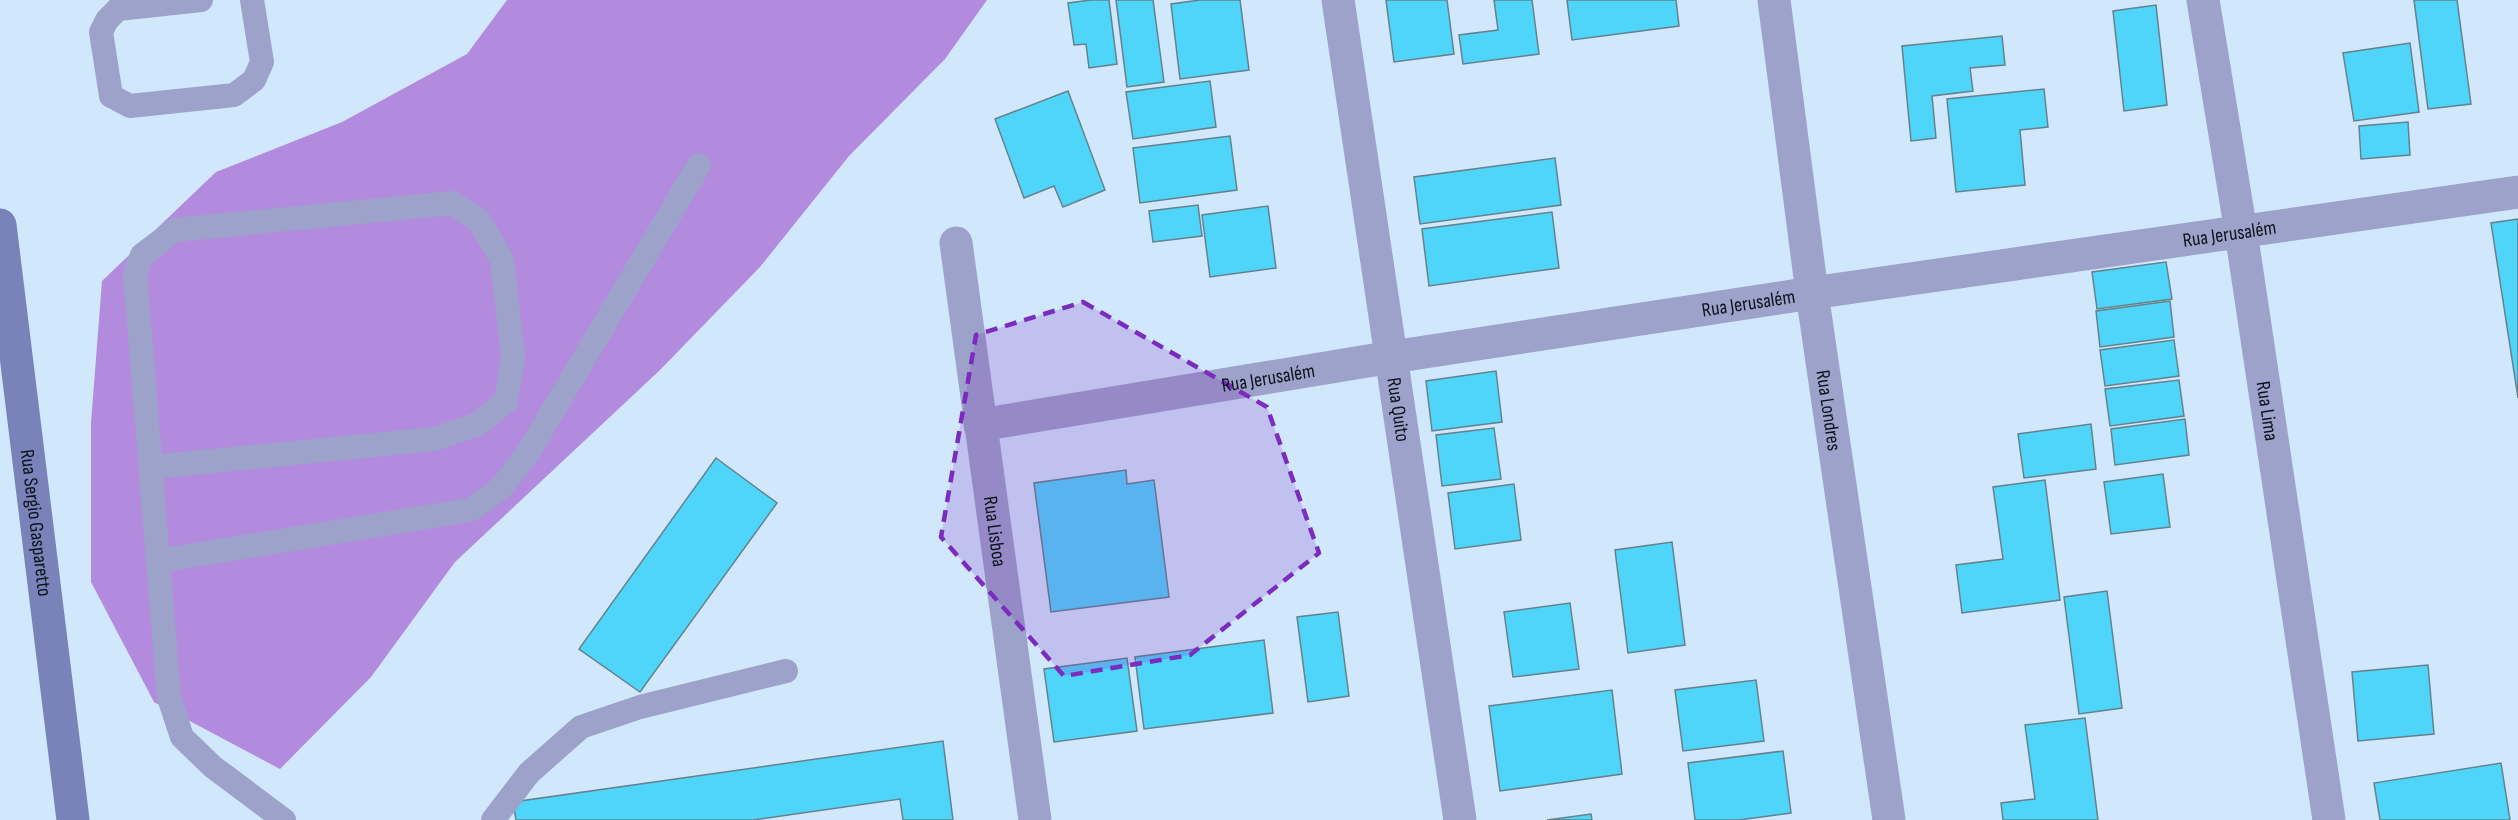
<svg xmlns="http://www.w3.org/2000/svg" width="2518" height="820" font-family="'Sofia Sans Condensed',sans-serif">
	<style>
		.forest { fill: #b38bde }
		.building { fill: #4fd5fa; stroke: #64828b; stroke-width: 1.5 }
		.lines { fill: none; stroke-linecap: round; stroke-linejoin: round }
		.lane { stroke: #9ca2c9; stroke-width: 24 }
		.street { stroke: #9ca2c9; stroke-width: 33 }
		.secondary { stroke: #7982b9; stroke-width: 33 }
		.marked { fill: #7b2cbf; fill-opacity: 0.2; stroke: #7b2cbf; stroke-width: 4.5; stroke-dasharray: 12 8; stroke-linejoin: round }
		.labels { text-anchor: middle; stroke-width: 6; stroke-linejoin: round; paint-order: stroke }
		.street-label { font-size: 20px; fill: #0b121a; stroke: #fff }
	</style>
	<rect width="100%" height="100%" fill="#d1e7fc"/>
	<path class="forest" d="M507,0H987L945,59L849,156L760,267L660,370L455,562L371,677L280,769L154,702L91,582V423L102,281L216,172L342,122L467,54Z"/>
	<g class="building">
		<path d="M1091,0H1109L1117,64L1089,68L1086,44L1074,45L1068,3Z"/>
		<path d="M1116,0H1153L1164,82L1127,87Z"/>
		<path d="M1200,0H1240L1249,70L1180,79L1171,4Z"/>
		<path d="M1386,0H1447L1454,54L1394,62Z"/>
		<path d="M1494,0H1532L1539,54L1463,64L1459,35L1498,30Z"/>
		<path d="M1567,0H1676L1679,26L1572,40Z"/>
		<path d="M2414,0H2457L2471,104L2428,109Z"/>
		<path d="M2156,5L2167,105L2124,111L2113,11Z"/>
		<path d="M2002,36L2005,65L1970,68L1973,91L1932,96L1936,138L1911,141L1902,46Z"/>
		<path d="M2410,43L2419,112L2354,121L2343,53Z"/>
		<path d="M1210,81L1216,127L1133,139L1126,92Z"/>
		<path d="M2044,89L2048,127L2020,130L2025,185L1956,192L1947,99Z"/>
		<path d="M1068,91L1105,190L1063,207L1054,186L1024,198L995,119Z"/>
		<path d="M2408,122L2410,155L2361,159L2359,126Z"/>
		<path d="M1230,136L1237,190L1140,203L1133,148Z"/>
		<path d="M1555,158L1561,205L1420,224L1414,177Z"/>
		<path d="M1198,205L1202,236L1153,242L1149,211Z"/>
		<path d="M1268,206L1276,268L1210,277L1202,215Z"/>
		<path d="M1552,212L1559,268L1429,286L1422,229Z"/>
		<path d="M2518,219V398L2491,223Z"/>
		<path d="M2166,262L2172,299L2097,309L2092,272Z"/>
		<path d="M2170,301L2174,337L2100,347L2096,311Z"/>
		<path d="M2174,340L2179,376L2105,386L2100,350Z"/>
		<path d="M1496,371L1502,422L1432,431L1426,381Z"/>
		<path d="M2179,380L2184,416L2110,426L2105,389Z"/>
		<path d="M2185,419L2189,455L2115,465L2111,429Z"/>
		<path d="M2091,424L2096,469L2024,478L2018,434Z"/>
		<path d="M1494,428L1501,479L1442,486L1436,435Z"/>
		<path d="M716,458L777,503L640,692L579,649Z"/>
		<path d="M1126,470L1127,484L1154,480L1169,597L1051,612L1034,483Z"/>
		<path d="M2163,474L2170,527L2111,534L2104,482Z"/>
		<path d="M2045,480L2060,600L1962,613L1956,565L2003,559L1993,487Z"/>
		<path d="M1514,484L1521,540L1455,549L1448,493Z"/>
		<path d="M1672,542L1685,645L1628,653L1615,550Z"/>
		<path d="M2107,591L2122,708L2079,714L2064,597Z"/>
		<path d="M1570,603L1579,669L1513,677L1504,612Z"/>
		<path d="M1338,612L1349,696L1308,702L1297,617Z"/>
		<path d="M1264,640L1273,713L1144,729L1135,657Z"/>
		<path d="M1127,658L1137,731L1054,742L1044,669Z"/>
		<path d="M2428,665L2434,734L2358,741L2352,672Z"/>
		<path d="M1756,680L1764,741L1683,751L1675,690Z"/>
		<path d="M1612,690L1622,774L1500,791L1489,706Z"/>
		<path d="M2085,718L2098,820H2003L2001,803L2035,799L2025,725Z"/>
		<path d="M943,741L953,820H903L900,799L753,820H516L513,802Z"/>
		<path d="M1783,751L1791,813L1739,820H1695L1688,763Z"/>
		<path d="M2501,763L2510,820H2380L2374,783Z"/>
		<path d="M1591,814L1592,820H1547Z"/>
	</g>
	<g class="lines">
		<g class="lane">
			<path d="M201,0L118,9L107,20L101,32L111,96L130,106L234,95L254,80L262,62L252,0"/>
			<path d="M151,467L435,439L478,424L506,401L513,357L502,260L479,220L452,203L175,230L142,255L135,273L169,698L182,737L213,767L284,820"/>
			<path d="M158,561L470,510L501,488L529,451L699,165"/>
			<path d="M493,820L529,773L581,727L640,707L786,671"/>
		</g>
		<g class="street">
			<path id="s1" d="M1338,0L1460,820"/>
			<path id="s2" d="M1774,0L1812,293L1889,820"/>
			<path id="s3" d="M2203,0L2241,232L2329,820"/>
			<path id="s4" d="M956,243L1035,820"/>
			<path id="s5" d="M980,425L1392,357L1812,293L2518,192"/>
		</g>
		<path class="secondary" id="s6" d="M0,225L73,820"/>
	</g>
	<path class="marked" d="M1083,302L1267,407L1319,553L1190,655L1064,676L941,537L976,335Z"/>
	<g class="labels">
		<g class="street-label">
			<text dy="7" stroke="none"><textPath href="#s5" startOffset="1264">Rua Jerusalém</textPath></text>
			<text dy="7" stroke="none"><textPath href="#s5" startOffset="778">Rua Jerusalém</textPath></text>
			<text dy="7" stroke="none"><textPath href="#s5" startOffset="292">Rua Jerusalém</textPath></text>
			<text dy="7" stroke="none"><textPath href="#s1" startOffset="414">Rua Quito</textPath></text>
			<text dy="7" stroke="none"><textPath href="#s2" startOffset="414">Rua Londres</textPath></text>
			<text dy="7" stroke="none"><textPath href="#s3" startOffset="416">Rua Lima</textPath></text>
			<text dy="7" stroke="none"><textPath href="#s6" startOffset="300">Rua Sergio Gasparetto</textPath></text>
			<text dy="7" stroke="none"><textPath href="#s4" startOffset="291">Rua Lisboa</textPath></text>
		</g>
	</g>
</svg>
